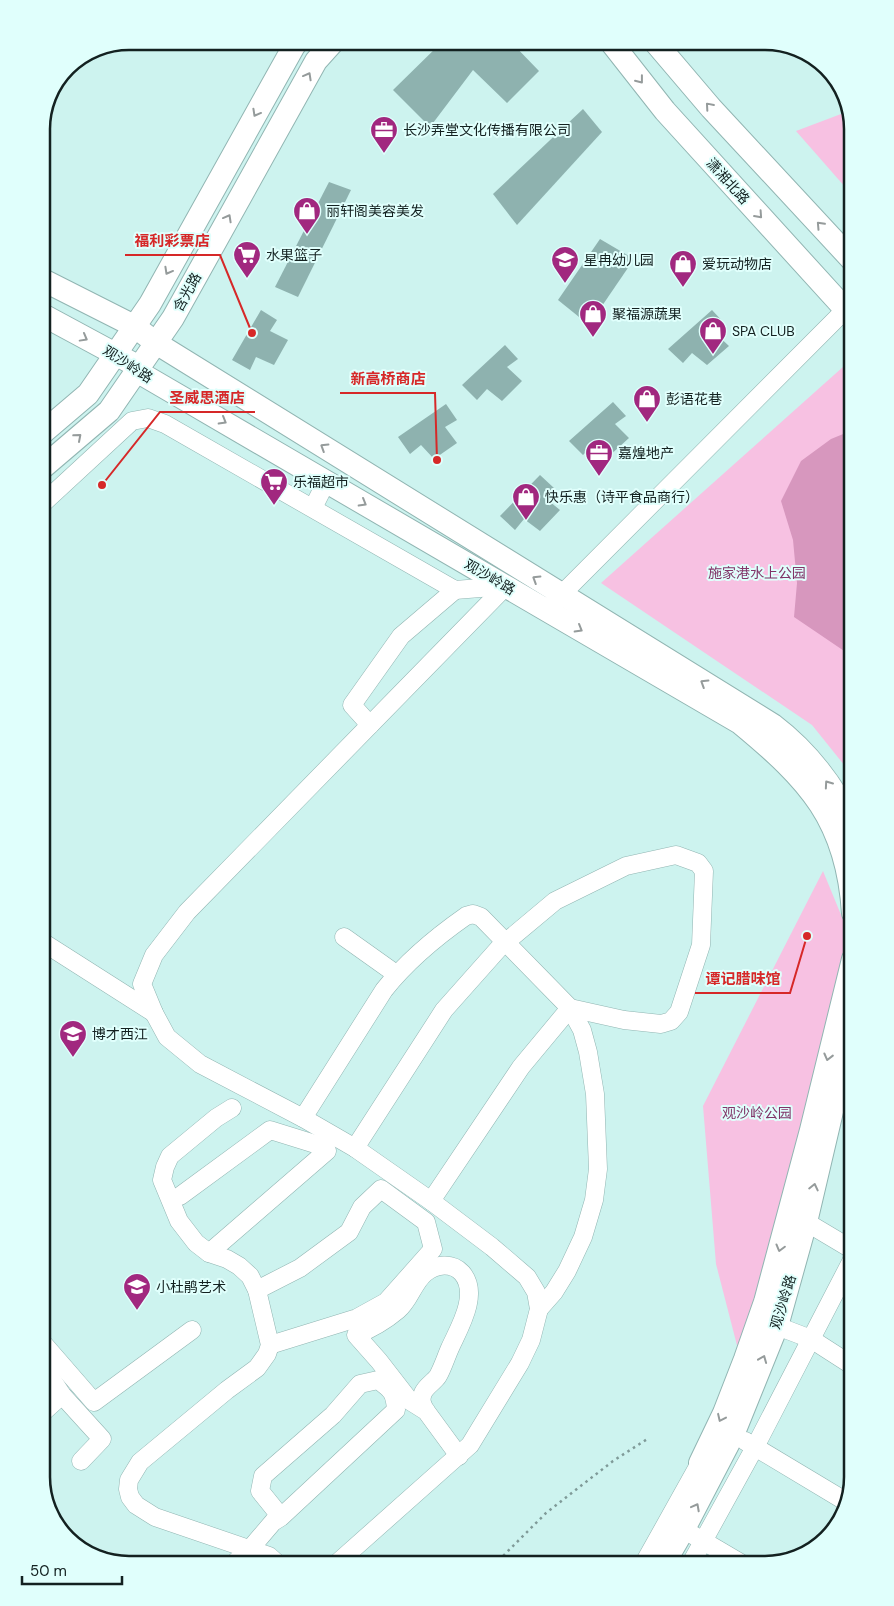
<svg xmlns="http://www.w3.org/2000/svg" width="894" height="1606" font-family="'DM Sans','Noto Sans SC',sans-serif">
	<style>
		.green { fill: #f7c1e2 }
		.water { fill: #d797be }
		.building { fill: #8eb2af }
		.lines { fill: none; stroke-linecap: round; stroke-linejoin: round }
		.minor-casing { stroke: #91b5b2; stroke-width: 19 }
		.major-casing { stroke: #91b5b2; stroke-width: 24 }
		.path { stroke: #7f9a98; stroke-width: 2.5; stroke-dasharray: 2.5 4; stroke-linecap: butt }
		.minor { stroke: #fff; stroke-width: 18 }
		.major { stroke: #fff; stroke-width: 22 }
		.oneway { stroke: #959b9b }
		.labels { text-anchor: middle; stroke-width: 4; stroke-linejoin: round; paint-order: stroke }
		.poi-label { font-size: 14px; fill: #132120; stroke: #e0fffc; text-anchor: start }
		.street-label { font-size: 14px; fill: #132120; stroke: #e0fffc }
		.park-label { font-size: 14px; fill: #813568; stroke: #e0fffc }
		.rim { fill: none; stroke: #132120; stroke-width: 2.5 }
		.leader { fill: none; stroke: #d62828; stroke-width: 2 }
		.callout-dot { fill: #d62828; stroke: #e0fffc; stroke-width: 2 }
		.callout-label { font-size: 15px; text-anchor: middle; font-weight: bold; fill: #d62828; stroke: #e0fffc; stroke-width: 4; stroke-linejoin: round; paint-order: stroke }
	</style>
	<rect width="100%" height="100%" fill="#cdf3ef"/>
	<g class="green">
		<path d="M849,111L853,129V196L796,131Z"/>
		<path d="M853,358V776L812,725L601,583Z"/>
		<path d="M823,871L853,944V957L740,1357L716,1264L703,1106Z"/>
	</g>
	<path class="water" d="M853,430V657L794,617L797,583L793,540L781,501L801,461L831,439Z"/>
	<g class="building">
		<path d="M443,41H510L539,71L507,103L473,70L430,127L393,90Z"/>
		<path d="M583,109L602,132L517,225L493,194Z"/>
		<path d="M329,182L351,190L298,297L275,287Z"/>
		<path d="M600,239L634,259L589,325L558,300Z"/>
		<path d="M261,310L277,320L270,331L288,340L274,365L256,357L250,370L232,360Z"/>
		<path d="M712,310L725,324L714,332L729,346L707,365L692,353L683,363L668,349Z"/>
		<path d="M505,345L518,359L507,367L522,381L502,401L487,389L477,400L462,385Z"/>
		<path d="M613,402L626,416L615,424L629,438L608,457L593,445L583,455L569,441Z"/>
		<path d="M446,404L457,420L445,427L457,443L434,459L421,445L410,454L398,437Z"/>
		<path d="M540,475L554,488L544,497L560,510L540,531L524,519L515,530L500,516Z"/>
	</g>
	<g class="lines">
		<defs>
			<g id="minor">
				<path d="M41,505L132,421L148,418L165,424L455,590L506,586"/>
				<path d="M313,508L326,482"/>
				<path d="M553,603L853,302"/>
				<path d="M370,725L352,705L401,636L455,590"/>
				<path d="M344,937L396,974"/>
				<path d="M41,941L154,1013"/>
				<path d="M232,1108L216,1118L170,1156L165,1167L162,1180L179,1221L196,1243L209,1253L227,1259L239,1266L250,1276L257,1290L270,1345L267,1354L257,1368L227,1390L140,1462L129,1480L128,1489L130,1497L136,1505L155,1517L269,1556L279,1565"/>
				<path d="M303,1118L384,990C407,961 436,937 466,916L473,914L481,917L570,1008L582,1030L588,1052L595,1094L598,1169L594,1200L583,1237L567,1271L554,1292L539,1309"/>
				<path d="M355,1148L444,1010L500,947L555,901L626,866L676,855L698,863L704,871L701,945L679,1012L671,1021L661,1024L624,1020L570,1008L521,1067L431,1201"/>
				<path d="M180,1196L270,1130L315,1144L327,1151L209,1253"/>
				<path d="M806,1222L853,1250"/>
				<path d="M257,1290L300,1268L349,1232L362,1207L381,1189L426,1222L433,1249L386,1302L357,1318L270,1345"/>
				<path d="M777,1326L811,1339L853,1366"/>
				<path d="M41,1341L94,1402L192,1330"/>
				<path d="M41,1363L62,1395L102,1439L81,1461"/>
				<path d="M426,1411L410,1401L379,1361L356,1335C371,1329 385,1321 398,1310C410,1300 413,1283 425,1273C436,1264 452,1262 462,1273C480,1294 459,1328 450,1348C446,1357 443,1367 438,1376C434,1382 426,1386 423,1393C420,1400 422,1405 426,1411L459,1456"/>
				<path d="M41,1414L62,1395"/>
				<path d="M745,1441L845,1501"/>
				<path d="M693,1535L744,1565"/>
				<path d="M232,1565L250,1549L273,1522L281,1517L396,1410C395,1393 392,1390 378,1380L360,1384L333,1415L263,1476L260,1491L281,1517"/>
				<path d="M335,1565L470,1445L520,1363L531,1340L539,1309L536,1292L527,1277L492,1247L431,1201L355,1148L303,1118L200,1064L167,1037L154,1013L142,984L154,955L187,912L506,586"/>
				<path d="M643,1565L700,1463"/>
				<path d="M690,1565L755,1447L853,1258"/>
			</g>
			<g id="major">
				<path d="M610,41L665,111L846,310L853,315"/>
				<path d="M654,41L711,108L853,261"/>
				<path d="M41,279L134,326L156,343L773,725C807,751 835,787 853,826"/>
				<path d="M41,314L130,362L145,376L740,723C809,780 847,820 853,913"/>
				<path d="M41,434L88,394L150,304L294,46L298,41"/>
				<path d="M41,469L109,411L173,318L316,61L334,41"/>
				<path d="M700,1463L724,1413L745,1359L765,1302L811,1130L853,959"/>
				<path d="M663,1565L684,1529L733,1435L777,1326L806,1222L853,1022"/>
			</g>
		</defs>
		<use href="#minor" class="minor-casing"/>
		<use href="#major" class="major-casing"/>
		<path class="path" d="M494,1565L546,1513L613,1461L649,1438"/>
		<use href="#minor" class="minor"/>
		<use href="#major" class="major"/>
	</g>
	<defs><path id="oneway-chevron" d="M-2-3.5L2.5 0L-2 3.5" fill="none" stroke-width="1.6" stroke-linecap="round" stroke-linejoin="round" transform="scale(1.25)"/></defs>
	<g class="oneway">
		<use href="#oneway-chevron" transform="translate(308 76) rotate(-61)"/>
		<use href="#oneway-chevron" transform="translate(640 80) rotate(52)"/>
		<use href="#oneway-chevron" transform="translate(709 106) rotate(-131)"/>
		<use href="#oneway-chevron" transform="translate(256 113) rotate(119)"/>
		<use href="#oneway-chevron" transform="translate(759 215) rotate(48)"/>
		<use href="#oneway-chevron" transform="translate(228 218) rotate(-61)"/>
		<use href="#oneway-chevron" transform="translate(820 225) rotate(-133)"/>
		<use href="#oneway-chevron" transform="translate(168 271) rotate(119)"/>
		<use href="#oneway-chevron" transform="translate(84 338) rotate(29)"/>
		<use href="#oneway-chevron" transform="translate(223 421) rotate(30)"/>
		<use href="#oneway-chevron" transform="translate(78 437) rotate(-41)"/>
		<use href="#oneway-chevron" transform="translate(324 447) rotate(-148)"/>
		<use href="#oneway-chevron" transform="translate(363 503) rotate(30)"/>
		<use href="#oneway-chevron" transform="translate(536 579) rotate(-148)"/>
		<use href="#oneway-chevron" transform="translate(579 629) rotate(30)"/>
		<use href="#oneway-chevron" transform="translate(704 683) rotate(-148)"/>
		<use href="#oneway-chevron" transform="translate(828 784) rotate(-125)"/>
		<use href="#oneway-chevron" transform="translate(828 1057) rotate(104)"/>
		<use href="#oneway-chevron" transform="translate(814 1187) rotate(-77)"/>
		<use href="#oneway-chevron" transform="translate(780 1248) rotate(105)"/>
		<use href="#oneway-chevron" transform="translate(763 1359) rotate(-68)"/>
		<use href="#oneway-chevron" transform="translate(721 1418) rotate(115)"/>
		<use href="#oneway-chevron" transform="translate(696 1507) rotate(-62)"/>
	</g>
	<defs>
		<symbol id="office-pin" viewBox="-11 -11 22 30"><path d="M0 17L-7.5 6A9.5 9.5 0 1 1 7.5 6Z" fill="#a1287f" stroke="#e0fffc"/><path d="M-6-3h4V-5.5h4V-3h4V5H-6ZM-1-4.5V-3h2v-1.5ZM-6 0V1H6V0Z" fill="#fff"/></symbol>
		<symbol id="shop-pin" viewBox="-11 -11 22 30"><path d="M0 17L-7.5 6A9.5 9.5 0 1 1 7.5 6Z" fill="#a1287f" stroke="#e0fffc"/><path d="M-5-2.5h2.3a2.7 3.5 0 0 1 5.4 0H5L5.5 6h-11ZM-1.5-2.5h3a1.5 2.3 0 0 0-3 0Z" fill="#fff"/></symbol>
		<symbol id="supermarket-pin" viewBox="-11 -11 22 30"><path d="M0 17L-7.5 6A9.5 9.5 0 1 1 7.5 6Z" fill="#a1287f" stroke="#e0fffc"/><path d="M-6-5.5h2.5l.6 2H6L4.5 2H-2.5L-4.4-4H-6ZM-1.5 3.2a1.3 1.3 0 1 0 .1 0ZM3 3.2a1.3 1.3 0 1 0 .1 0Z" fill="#fff"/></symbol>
		<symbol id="school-pin" viewBox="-11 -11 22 30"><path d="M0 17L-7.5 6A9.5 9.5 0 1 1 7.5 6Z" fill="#a1287f" stroke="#e0fffc"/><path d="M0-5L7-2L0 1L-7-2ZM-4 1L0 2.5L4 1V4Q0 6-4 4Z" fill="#fff"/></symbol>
	</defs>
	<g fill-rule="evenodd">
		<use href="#office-pin" x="368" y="114" width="32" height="43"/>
		<use href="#shop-pin" x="291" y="195" width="32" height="43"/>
		<use href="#supermarket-pin" x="231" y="239" width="32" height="43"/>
		<use href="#school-pin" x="549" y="244" width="32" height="43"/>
		<use href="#shop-pin" x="667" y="248" width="32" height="43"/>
		<use href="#shop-pin" x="577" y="298" width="32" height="43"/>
		<use href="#shop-pin" x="697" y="315" width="32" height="43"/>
		<use href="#shop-pin" x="631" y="383" width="32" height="43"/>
		<use href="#office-pin" x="583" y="437" width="32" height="43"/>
		<use href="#supermarket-pin" x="258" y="466" width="32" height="43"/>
		<use href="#shop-pin" x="510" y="481" width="32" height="43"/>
		<use href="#school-pin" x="57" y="1018" width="32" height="43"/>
		<use href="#school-pin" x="121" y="1271" width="32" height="43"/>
	</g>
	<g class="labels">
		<g class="poi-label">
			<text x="403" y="135">长沙弄堂文化传播有限公司</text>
			<text x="326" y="216">丽轩阁美容美发</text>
			<text x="266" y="260">水果篮子</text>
			<text x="584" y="265">星冉幼儿园</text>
			<text x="702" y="269">爱玩动物店</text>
			<text x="612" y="319">聚福源蔬果</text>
			<text x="732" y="336">SPA CLUB</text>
			<text x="666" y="404">彭语花巷</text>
			<text x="618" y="458">嘉煌地产</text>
			<text x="293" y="487">乐福超市</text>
			<text x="545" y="502">快乐惠（诗平食品商行）</text>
			<text x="92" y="1039">博才西江</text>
			<text x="156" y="1292">小杜鹃艺术</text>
		</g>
		<g class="street-label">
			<text transform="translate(728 181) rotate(48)" y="5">潇湘北路</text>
			<text transform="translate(187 292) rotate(-61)" y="5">含光路</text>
			<text transform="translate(128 364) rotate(33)" y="5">观沙岭路</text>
			<text transform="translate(490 577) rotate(30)" y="5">观沙岭路</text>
			<text transform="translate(783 1302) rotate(-73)" y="5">观沙岭路</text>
		</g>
		<g class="park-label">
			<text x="757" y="578">施家港水上公园</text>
			<text x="757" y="1118">观沙岭公园</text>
		</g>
	</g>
	<path d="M0 0H894V1606H0ZM129 50H765A79 79 0 0 1 844 129V1477A79 79 0 0 1 765 1556H129A79 79 0 0 1 50 1477V129A79 79 0 0 1 129 50Z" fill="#e0fffc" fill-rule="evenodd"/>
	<path class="rim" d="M129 50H765A79 79 0 0 1 844 129V1477A79 79 0 0 1 765 1556H129A79 79 0 0 1 50 1477V129A79 79 0 0 1 129 50Z"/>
	<path class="leader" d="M252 333L220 255H125M437 460L435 393H340M102 485L160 412H255M807 936L790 993H695"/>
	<g class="callout-dot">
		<circle cx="252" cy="333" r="5"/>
		<circle cx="437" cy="460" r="5"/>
		<circle cx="102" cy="485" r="5"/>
		<circle cx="807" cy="936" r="5"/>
	</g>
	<g class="callout-label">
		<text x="172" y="246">福利彩票店</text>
		<text x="388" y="384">新高桥商店</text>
		<text x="207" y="403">圣威思酒店</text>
		<text x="743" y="984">谭记腊味馆</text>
	</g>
	<path d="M22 1576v8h100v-8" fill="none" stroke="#132120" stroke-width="2.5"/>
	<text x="30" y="1576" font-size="15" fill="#132120" stroke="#e0fffc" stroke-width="4" paint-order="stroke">50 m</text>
</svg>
